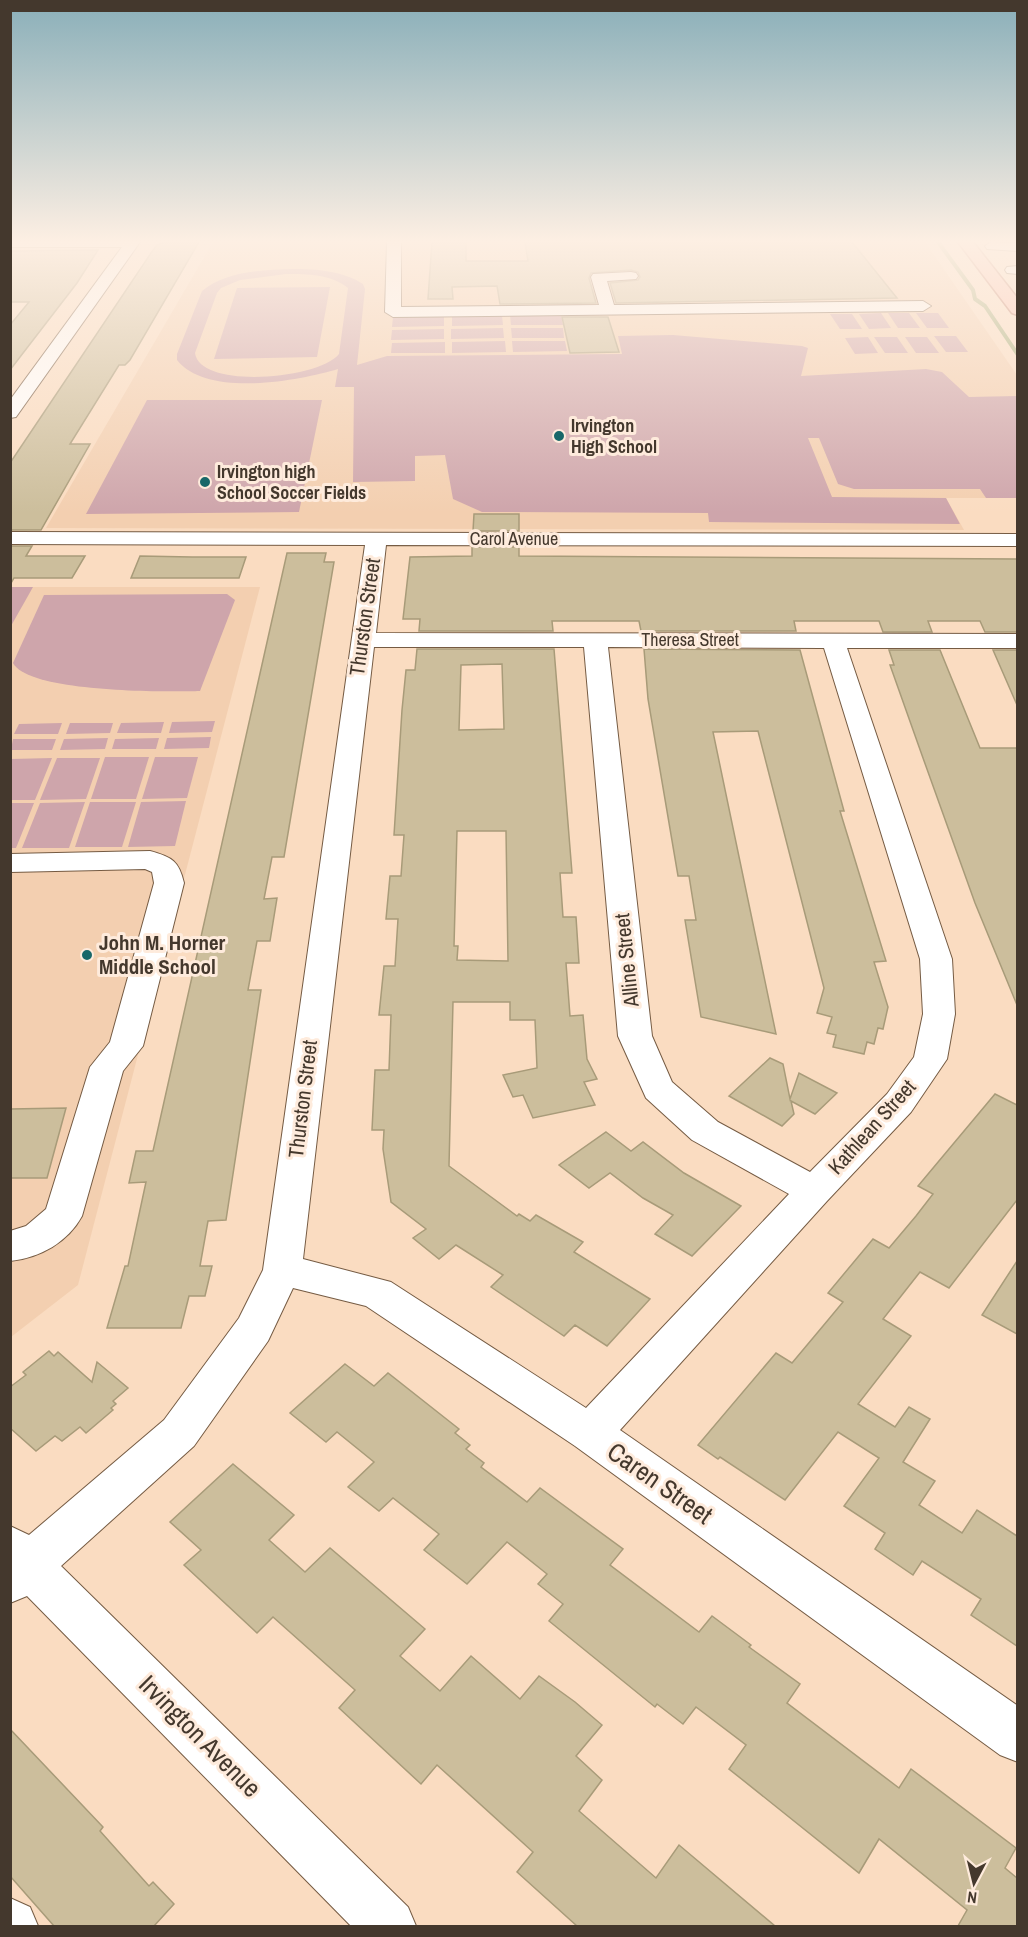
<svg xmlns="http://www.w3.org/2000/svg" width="1028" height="1937" font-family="'Archivo Narrow',sans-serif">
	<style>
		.built { fill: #f3cfb0 }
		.green { fill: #cea5ab; fill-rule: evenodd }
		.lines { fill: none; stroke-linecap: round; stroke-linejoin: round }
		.stream { stroke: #9ea872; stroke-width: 4 }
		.building { fill: #ccbe9c; stroke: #a89b79; stroke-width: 1.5; fill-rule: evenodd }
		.minor-casing { stroke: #755b43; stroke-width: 2 }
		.major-casing { stroke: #ba725c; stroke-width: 3 }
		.minor { fill: #fff; fill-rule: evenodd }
		.major { fill: #fcbdad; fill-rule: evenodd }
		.poi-dot { fill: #186769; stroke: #feebdc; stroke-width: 2 }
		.labels { text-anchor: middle; stroke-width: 6; stroke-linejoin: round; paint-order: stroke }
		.far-poi-label { font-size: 18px; font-weight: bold; fill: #44382d; stroke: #feebdc; text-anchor: start }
		.far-street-label { font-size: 18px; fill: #44382d; stroke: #feebdc }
		.street-label { font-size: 21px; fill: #44382d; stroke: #feebdc }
		.poi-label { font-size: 21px; font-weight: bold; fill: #44382d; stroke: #feebdc; text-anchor: start }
		.near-street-label { font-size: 26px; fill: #44382d; stroke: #feebdc }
	</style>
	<rect width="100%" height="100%" fill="#fadcc1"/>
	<g class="built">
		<path d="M213,242H925L1017,375V498H946L964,530L46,528Z"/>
		<path d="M10,587H260L78,1285L11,1337Z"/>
	</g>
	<g class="green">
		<path d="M293,269C317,269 343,271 363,284L365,289L357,365L387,356L622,354L618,336L673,335L802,346L808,348L801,376L926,369L942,372L969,397L1017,396V498H986L980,489H854L838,484L819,438H808L832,497L946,498L960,524L709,522L708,513L482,512L453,499L445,455L415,456V481L353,482L354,387H335L338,369C298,381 207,398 177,360V354L202,291C226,271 262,270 293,269ZM286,274C307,274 331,274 348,288L339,354C320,379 200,390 195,353L217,293L221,288L240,280Z"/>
		<path d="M330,287L317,357L214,359L237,288Z"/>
		<path d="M881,313L891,328L869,329L859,314Z"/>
		<path d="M888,313H909L920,328H898Z"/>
		<path d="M916,313H938L949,328H927Z"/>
		<path d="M830,314H852L862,329H840Z"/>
		<path d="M510,315H561L563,325H511Z"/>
		<path d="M444,316V326L392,327L393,317Z"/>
		<path d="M452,316H502L503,325L452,326Z"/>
		<path d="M503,328L504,338L451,339V329Z"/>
		<path d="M511,328H563L564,338H512Z"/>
		<path d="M444,329V339L391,340L392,330Z"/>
		<path d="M934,336H956L968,352H946Z"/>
		<path d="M868,337L878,353L855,354L845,338Z"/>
		<path d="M874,337H897L908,353H885Z"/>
		<path d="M905,337H927L939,353H916Z"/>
		<path d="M505,341L506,352L452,353V342Z"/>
		<path d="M512,341H565L567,351L513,352Z"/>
		<path d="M445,342V353H391L392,343Z"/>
		<path d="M147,400H322L299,512L86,514Z"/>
		<path d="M11,587H33L11,626L10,587Z"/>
		<path d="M227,594L235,600L200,691C167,692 29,693 13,663L44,595Z"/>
		<path d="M215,721L212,732L169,733L172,722Z"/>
		<path d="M164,722L161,733H117L121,723Z"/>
		<path d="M62,723L58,734H14L19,724Z"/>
		<path d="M70,723H113L110,733L66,734Z"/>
		<path d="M211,737L209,748L164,749L167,738Z"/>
		<path d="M108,738L105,749L60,750L64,739Z"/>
		<path d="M159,738L156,749H112L115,739Z"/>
		<path d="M13,739H56L52,750H11Z"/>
		<path d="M105,757H149L136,799H91Z"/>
		<path d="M155,757H198L187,798L142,799Z"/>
		<path d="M52,758L35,800H11V759Z"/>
		<path d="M57,758H100L86,799L40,800Z"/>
		<path d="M186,801L175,846L128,847L141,802Z"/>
		<path d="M85,802L69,848H22L40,803Z"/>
		<path d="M90,802H136L122,847H75Z"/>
		<path d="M11,803H34L16,848H11Z"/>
	</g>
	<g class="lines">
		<path class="stream" d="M938,242L973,290L975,299L985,306L1018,355"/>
	</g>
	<g class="building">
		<path d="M165,242H199L130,360L125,365H119L70,444H90L41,530H10V463L151,253L157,245Z"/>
		<path d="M432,242H466V261H528L525,242H852L897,298L616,303L610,283L638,280L640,277L638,272L631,270L591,273L589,278L596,303L500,304L497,286L452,287L453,299H428Z"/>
		<path d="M98,250L77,283L10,370V325L29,302H10V251Z"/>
		<path d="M562,317H608L619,352L570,353Z"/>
		<path d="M474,514H519V531H473Z"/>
		<path d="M10,546H32L26,556H85L72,578H14L10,585Z"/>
		<path d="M472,547H519V556L1017,559V632H985L980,621H928L932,632H883L879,621H794L796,631H641L639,621H552L553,631H419L420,619H403L410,557L472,556Z"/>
		<path d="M287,553H326L324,562H334L284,857H272L264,899L277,898L270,941H257L248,990H261L226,1220L208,1221L200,1266H212L205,1296H189L181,1328H107L125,1266H128L146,1182L129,1183L136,1151H153Z"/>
		<path d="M140,556L192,557H246L239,578H131Z"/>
		<path d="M417,649H554L572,873H560L563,917H576L579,963H566L570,1016L583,1015L587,1059L597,1079L584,1082L595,1105L533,1118L523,1095L513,1097L503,1075L537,1068L535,1020H510V1002H453L449,1166L517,1216L519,1214L530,1221L536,1215L583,1242L574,1252L650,1299L607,1346L575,1325L564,1336L534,1316L491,1287L503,1275L456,1245L439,1259L413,1238L426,1229L391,1202L383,1149L384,1130H372L375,1070H389L391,1015H379L384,966H395L398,919H386L390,876H401L404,835H394L402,710L406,670H415ZM502,664L504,729L459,730L461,665ZM457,831H506L508,961L457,960L458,946H454Z"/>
		<path d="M644,649L800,650L844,811H840L886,961L874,962L888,1007L883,1029L878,1028L874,1044L867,1042L864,1054L833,1047L836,1035L827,1033L832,1017L817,1013L824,988L758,731L713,732L776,1034L701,1017L685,920H696L689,876H678L648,699Z"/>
		<path d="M889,650H940L980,748H1017V1005L975,903L923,758L890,665H894Z"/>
		<path d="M993,650H1017V705Z"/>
		<path d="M770,1058L783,1064L790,1099L799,1073L837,1093L815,1114L791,1101L794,1114L782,1126L729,1096Z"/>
		<path d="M995,1094L1017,1105V1200L949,1288L920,1272L883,1319L911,1336L858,1404L895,1427L909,1407L930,1419L903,1462L935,1481L919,1505L962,1533L977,1510L1017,1536V1646L971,1615L981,1599L922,1561L913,1575L875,1549L885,1533L844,1506L879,1458L838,1432L785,1500L720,1457L718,1459L698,1445L776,1353L792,1363L823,1326L843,1302L828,1293L873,1239L889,1248L916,1216L933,1194L918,1186Z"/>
		<path d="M66,1108L47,1178H10V1109Z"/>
		<path d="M606,1132L631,1151L643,1142L684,1173L741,1206L692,1256L655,1234L673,1215L643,1198L610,1173L589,1188L559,1165Z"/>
		<path d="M1017,1261V1334L982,1315Z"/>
		<path d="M49,1351L54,1356L58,1352L92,1382L97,1362L128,1388L113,1401L116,1404L111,1408L113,1410L86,1433L80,1427L62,1441L55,1436L36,1451L10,1428V1387L26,1375L23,1372Z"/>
		<path d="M345,1364L374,1386L388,1373L459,1429L455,1433L470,1445L466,1449L484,1463L481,1467L527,1502L540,1488L623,1549L610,1565L699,1632L712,1616L751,1645L749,1647L800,1684L787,1703L899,1788L911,1769L1016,1848L1005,1868L1017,1878V1926H958L967,1910L879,1839L859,1873L729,1769L746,1745L696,1707L683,1724L657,1704L655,1707L549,1621L563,1604L538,1584L547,1574L507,1542L467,1584L424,1550L439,1534L393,1498L379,1511L348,1487L374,1462L337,1432L326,1442L290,1413Z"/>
		<path d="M233,1464L294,1515L269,1540L305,1572L330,1548L425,1629L400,1656L440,1691L471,1656L520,1699L539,1676L575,1702L602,1725L576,1756L602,1780L579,1811L656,1878L679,1845L775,1926H577L517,1872L533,1852L437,1765L421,1784L339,1708L355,1690L273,1617L257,1633L184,1565L201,1550L170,1522Z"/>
		<path d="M10,1729L103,1827L100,1831L149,1886L153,1882L174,1904L154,1926H54L10,1876Z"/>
	</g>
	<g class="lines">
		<defs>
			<g id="minor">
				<path d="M10,242H140L16,417L10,418V400L122,247H10Z"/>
				<path d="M387,242H401V307L599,305L591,277L593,274L631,272L636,273L638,276L636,279L607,281L614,305L923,301L931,306L923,311L393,317L385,312Z"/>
				<path d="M991,242L1018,243V251L987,249L985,246Z"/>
				<path d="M1018,266V274L1007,273L1005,270L1007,267Z"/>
				<path d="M10,532L1018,534V546L386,545L376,633L1018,634V648H847L952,959L955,1014L947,1059L911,1112L827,1201L620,1430L1018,1706V1762L1000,1755L575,1446L366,1306L293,1288L268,1341L194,1446L61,1566L408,1907L416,1926H351L27,1596L10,1603V1526L29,1535L164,1420L239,1318L263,1270L365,545L10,544ZM374,647H584L618,1036L646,1098L692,1140L789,1194L586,1408L391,1282L303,1259ZM608,647L824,648L920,959L923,1014L914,1057L887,1094L810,1172L718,1122L672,1082L652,1036Z"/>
				<path d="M150,851C172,857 179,861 184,883L143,1046L123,1071L82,1216C68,1242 40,1258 10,1261V1231L26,1226L46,1209L90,1067L110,1042L154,883L152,872L145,869L10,872V854Z"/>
				<path d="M10,1898L30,1907L38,1926H10Z"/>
			</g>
			<path id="major" d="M958,242H973L1018,299V315L1012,313Z"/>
		</defs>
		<use href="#minor" class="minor-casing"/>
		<use href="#major" class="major-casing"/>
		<use href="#minor" class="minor"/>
		<use href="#major" class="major"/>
	</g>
	<linearGradient id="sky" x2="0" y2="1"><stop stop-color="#8aafb9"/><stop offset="0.47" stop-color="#fdefe3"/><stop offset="1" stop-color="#fdefe3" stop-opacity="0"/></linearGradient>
	<rect width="1028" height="513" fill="url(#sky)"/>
	<g class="poi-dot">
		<circle cx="559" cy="436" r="6"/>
		<circle cx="205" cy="482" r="6"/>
		<circle cx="87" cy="955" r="6"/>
	</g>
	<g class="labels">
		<g class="far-poi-label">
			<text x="571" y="432">Irvington<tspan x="571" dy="21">High School</tspan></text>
			<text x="217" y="478">Irvington high<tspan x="217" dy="21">School Soccer Fields</tspan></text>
		</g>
		<g class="far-street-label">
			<text x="514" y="545">Carol Avenue</text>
			<text x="690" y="646">Theresa Street</text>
		</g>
		<g class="street-label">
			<text transform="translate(365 617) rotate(-82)" y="7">Thurston Street</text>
			<text transform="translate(627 960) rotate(-96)" y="7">Alline Street</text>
			<text transform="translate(303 1099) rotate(-83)" y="7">Thurston Street</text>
			<text transform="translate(872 1127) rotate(-48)" y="7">Kathlean Street</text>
		</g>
		<g class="poi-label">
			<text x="99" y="950">John M. Horner<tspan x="99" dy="24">Middle School</tspan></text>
		</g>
		<g class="near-street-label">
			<text transform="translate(660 1483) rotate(35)" y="9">Caren Street</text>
			<text transform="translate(200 1736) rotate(45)" y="9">Irvington Avenue</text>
		</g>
	</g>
	<rect width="1028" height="1937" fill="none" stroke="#44382d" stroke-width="24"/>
	<g transform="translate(974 1883) rotate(187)" stroke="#feebdc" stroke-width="4.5" paint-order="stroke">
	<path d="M0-4.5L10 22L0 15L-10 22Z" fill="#44382d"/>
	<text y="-9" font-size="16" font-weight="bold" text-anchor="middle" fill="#44382d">N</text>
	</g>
</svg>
